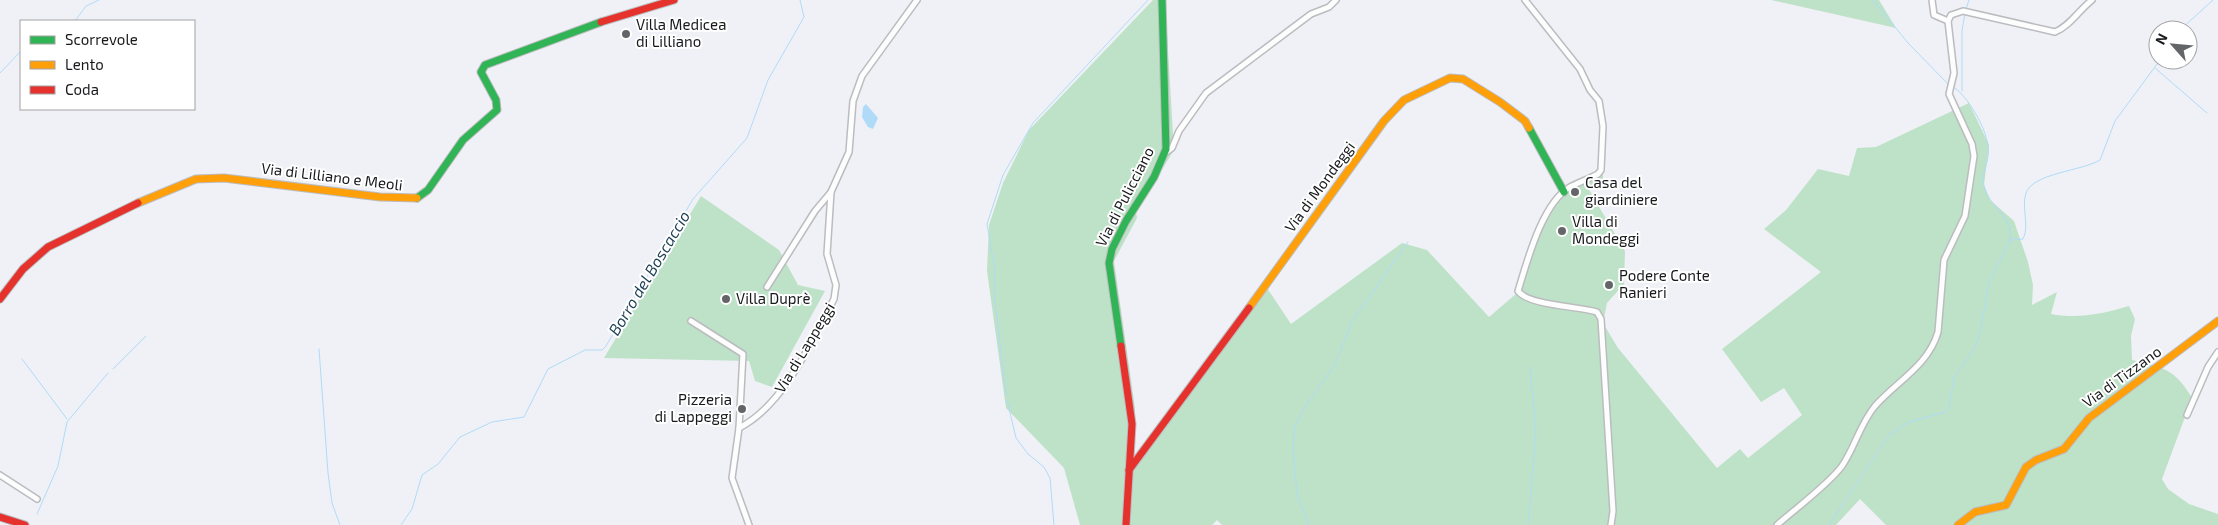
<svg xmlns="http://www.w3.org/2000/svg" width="2218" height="525" font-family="'Exo 2',sans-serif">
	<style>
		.green { fill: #bee2c7 }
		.water { fill: #afdbf9 }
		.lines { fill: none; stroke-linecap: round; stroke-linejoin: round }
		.stream { stroke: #afdbf9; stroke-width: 1 }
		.street-casing { stroke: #bbbcbf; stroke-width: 8 }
		.fast-casing { stroke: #bbbcbf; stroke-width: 9 }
		.slow-casing { stroke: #bbbcbf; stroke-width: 9 }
		.jam-casing { stroke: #bbbcbf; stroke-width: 9 }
		.street { stroke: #fdfdfe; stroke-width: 5 }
		.fast { stroke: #30b455; stroke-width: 7 }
		.slow { stroke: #ff9f0a; stroke-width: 7 }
		.jam { stroke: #e5322d; stroke-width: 7 }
		.poi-dot { fill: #646568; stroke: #fff; stroke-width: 2 }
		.labels { text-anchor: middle; stroke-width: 4; stroke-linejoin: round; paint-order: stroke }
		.poi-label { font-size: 15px; fill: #18191c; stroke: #fff; text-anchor: start }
		.street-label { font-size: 15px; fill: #18191c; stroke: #fff }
		.water-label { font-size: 16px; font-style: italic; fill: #1c3f54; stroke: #fff }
	</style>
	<rect width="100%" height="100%" fill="#f0f1f6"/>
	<g class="green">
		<path d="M1153,0H1165L1174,150L1136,212L1137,218L1114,261L1135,408L1132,469L1267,288L1291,324L1402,243L1427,250L1489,317L1517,293L1521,296L1520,289L1542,225L1566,192L1603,174V179L1588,188L1625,251L1624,284L1607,303L1603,323L1618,348L1717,468L1740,449L1748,458L1802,415L1784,388L1761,402L1722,349L1821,272L1764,229L1786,210L1818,169L1849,176L1857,148L1876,147L1969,103L1989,145L1984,185L1990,200L2014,221L2028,262L2033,285L2032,305L2057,292L2051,314C2078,319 2102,314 2129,306L2135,319L2131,336L2132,360C2163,367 2175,369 2192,398L2162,479L2168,489L2189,504L2218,514V525H1886L1860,499L1836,525H1222L1217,520L1212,525H1080L1064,468L1006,408L987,271L989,225L1003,183L1029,130Z"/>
		<path d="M1771,0H1879L1896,28Z"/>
		<path d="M701,196L779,250L798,285L825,291L772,387L755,381L749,361L604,358Z"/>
	</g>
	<path class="water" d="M866,104L878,118L873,129L868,127L862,117L863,107Z"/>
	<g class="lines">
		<g class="stream">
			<path d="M1873,0L1908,43L1949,85"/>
			<path d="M1966,9L1969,0"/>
			<path d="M75,21L86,6L99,0"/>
			<path d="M2180,30L2213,0"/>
			<path d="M2155,68L2207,113"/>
			<path d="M0,73L21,51"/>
			<path d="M1962,91V31L1965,13"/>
			<path d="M2011,240L2023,239C2030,226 2021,208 2026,193C2033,173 2082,171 2100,160L2115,121L2160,60"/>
			<path d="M319,349L328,473L332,503L340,525"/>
			<path d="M22,359L67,419"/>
			<path d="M113,369L146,336"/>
			<path d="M1006,395L994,293L995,270L987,224L1003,175L1033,123L1148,0"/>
			<path d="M1007,400L1016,438L1028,454L1044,467L1050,478L1054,525"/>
			<path d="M37,514L58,466L67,422L108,373"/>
			<path d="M401,525L412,509L422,475L438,464L460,437L492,422L524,417L548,369L585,350H602L606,346L693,199L747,138L768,80L804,17L800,0"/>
			<path d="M1309,525L1297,495L1293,446L1295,427L1304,408L1335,365L1351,323L1408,242"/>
			<path d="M1528,525L1536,432L1530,367"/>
			<path d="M1829,525L1889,435L1909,422L1945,412L1949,407L1954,378L1975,347L1980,333L1989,283L2010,240C2013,216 1989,207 1984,186C1981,176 1987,166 1988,156C1992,137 1969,96 1953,87"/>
		</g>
		<defs>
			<g id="street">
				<path d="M1525,0L1580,69L1590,90L1599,101L1603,126L1601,170L1598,174C1589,179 1579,182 1570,187C1542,203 1527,262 1518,291C1529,306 1579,306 1597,312L1601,319L1613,511L1611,525"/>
				<path d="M1932,0L1934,15L1948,21"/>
				<path d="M1948,21L1951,15L1963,11L2055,32C2070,26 2079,10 2092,0"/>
				<path d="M1165,153L1172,148L1179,131L1206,93L1311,14L1329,7L1336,0"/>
				<path d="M767,287L815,211L831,192"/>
				<path d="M691,321L743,354L739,428L732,478L749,525"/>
				<path d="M2187,415L2208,367L2218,352"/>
				<path d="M739,428C784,405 812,341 834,299L836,285L827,254L831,192L849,152L853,101L862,76L917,0"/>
				<path d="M0,475L37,499"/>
				<path d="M1777,525C1795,509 1829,484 1842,466C1855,447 1860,424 1875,406C1897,381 1928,366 1938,332L1944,260L1965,216L1974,156L1972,144L1949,94L1954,73L1948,21"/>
			</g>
			<g id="fast">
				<path d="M1529,128L1564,192"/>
				<path d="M417,198L428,190L463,140L497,110L496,100L481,72L485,65L601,22"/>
				<path d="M1121,346L1109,263L1112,249L1126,221L1154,177L1166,149L1162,0"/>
			</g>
			<g id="slow">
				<path d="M138,203L196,179L224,178L380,197L417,198"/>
				<path d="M1249,308L1384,121L1404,100L1450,78L1463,79L1500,102L1525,121L1529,128"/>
				<path d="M1958,525L1975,512L2006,505L2026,467L2036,460L2064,449L2089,418L2218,321"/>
			</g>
			<g id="jam">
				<path d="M601,22L674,0"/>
				<path d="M0,299L23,269L48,247L138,203"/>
				<path d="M1121,346L1132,424L1126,525"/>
				<path d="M1129,470L1249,308"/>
				<path d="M0,517L25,525"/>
			</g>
		</defs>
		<use href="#street" class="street-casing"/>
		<use href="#fast" class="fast-casing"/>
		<use href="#slow" class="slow-casing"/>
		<use href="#jam" class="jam-casing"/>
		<use href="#street" class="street"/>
		<use href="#fast" class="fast"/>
		<use href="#slow" class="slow"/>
		<use href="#jam" class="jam"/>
	</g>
	<g class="poi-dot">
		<circle cx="626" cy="34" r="5"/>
		<circle cx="1575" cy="192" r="5"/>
		<circle cx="1562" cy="231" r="5"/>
		<circle cx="1609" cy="285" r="5"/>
		<circle cx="726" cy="299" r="5"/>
		<circle cx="742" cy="409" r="5"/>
	</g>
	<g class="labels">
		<g class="poi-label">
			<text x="636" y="30">Villa Medicea<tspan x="636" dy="17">di Lilliano</tspan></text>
			<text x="1585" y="188">Casa del<tspan x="1585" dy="17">giardiniere</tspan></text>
			<text x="1572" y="227">Villa di<tspan x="1572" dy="17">Mondeggi</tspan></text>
			<text x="1619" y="281">Podere Conte<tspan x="1619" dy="17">Ranieri</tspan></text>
			<text x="736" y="304">Villa Duprè</text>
			<text x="732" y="405" text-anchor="end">Pizzeria<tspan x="732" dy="17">di Lappeggi</tspan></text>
		</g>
		<g class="street-label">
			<text transform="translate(332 177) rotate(7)" y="5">Via di Lilliano e Meoli</text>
			<text transform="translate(1320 187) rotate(-54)" y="5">Via di Mondeggi</text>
			<text transform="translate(1125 197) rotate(-63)" y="5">Via di Pulicciano</text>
			<text transform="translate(805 348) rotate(-59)" y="5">Via di Lappeggi</text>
			<text transform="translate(2122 377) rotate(-36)" y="5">Via di Tizzano</text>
		</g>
		<g class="water-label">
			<text transform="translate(649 273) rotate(-59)" y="6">Borro del Boscaccio</text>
		</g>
	</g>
	<rect x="20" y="20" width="175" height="90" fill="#ffffff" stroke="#a3a3a4"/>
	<rect x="30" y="36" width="25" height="8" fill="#30b455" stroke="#a3a3a4"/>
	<text x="65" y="45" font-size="15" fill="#18191c">Scorrevole</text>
	<rect x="30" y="61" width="25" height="8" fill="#ff9f0a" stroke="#a3a3a4"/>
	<text x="65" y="70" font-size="15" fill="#18191c">Lento</text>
	<rect x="30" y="86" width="25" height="8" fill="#e5322d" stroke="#a3a3a4"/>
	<text x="65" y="95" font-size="15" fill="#18191c">Coda</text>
	<g transform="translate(2173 45) rotate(297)"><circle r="24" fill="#ffffff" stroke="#a3a3a4"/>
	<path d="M0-4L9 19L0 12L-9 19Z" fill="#646568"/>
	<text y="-8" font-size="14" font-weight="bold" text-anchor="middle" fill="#18191c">N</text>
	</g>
</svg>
